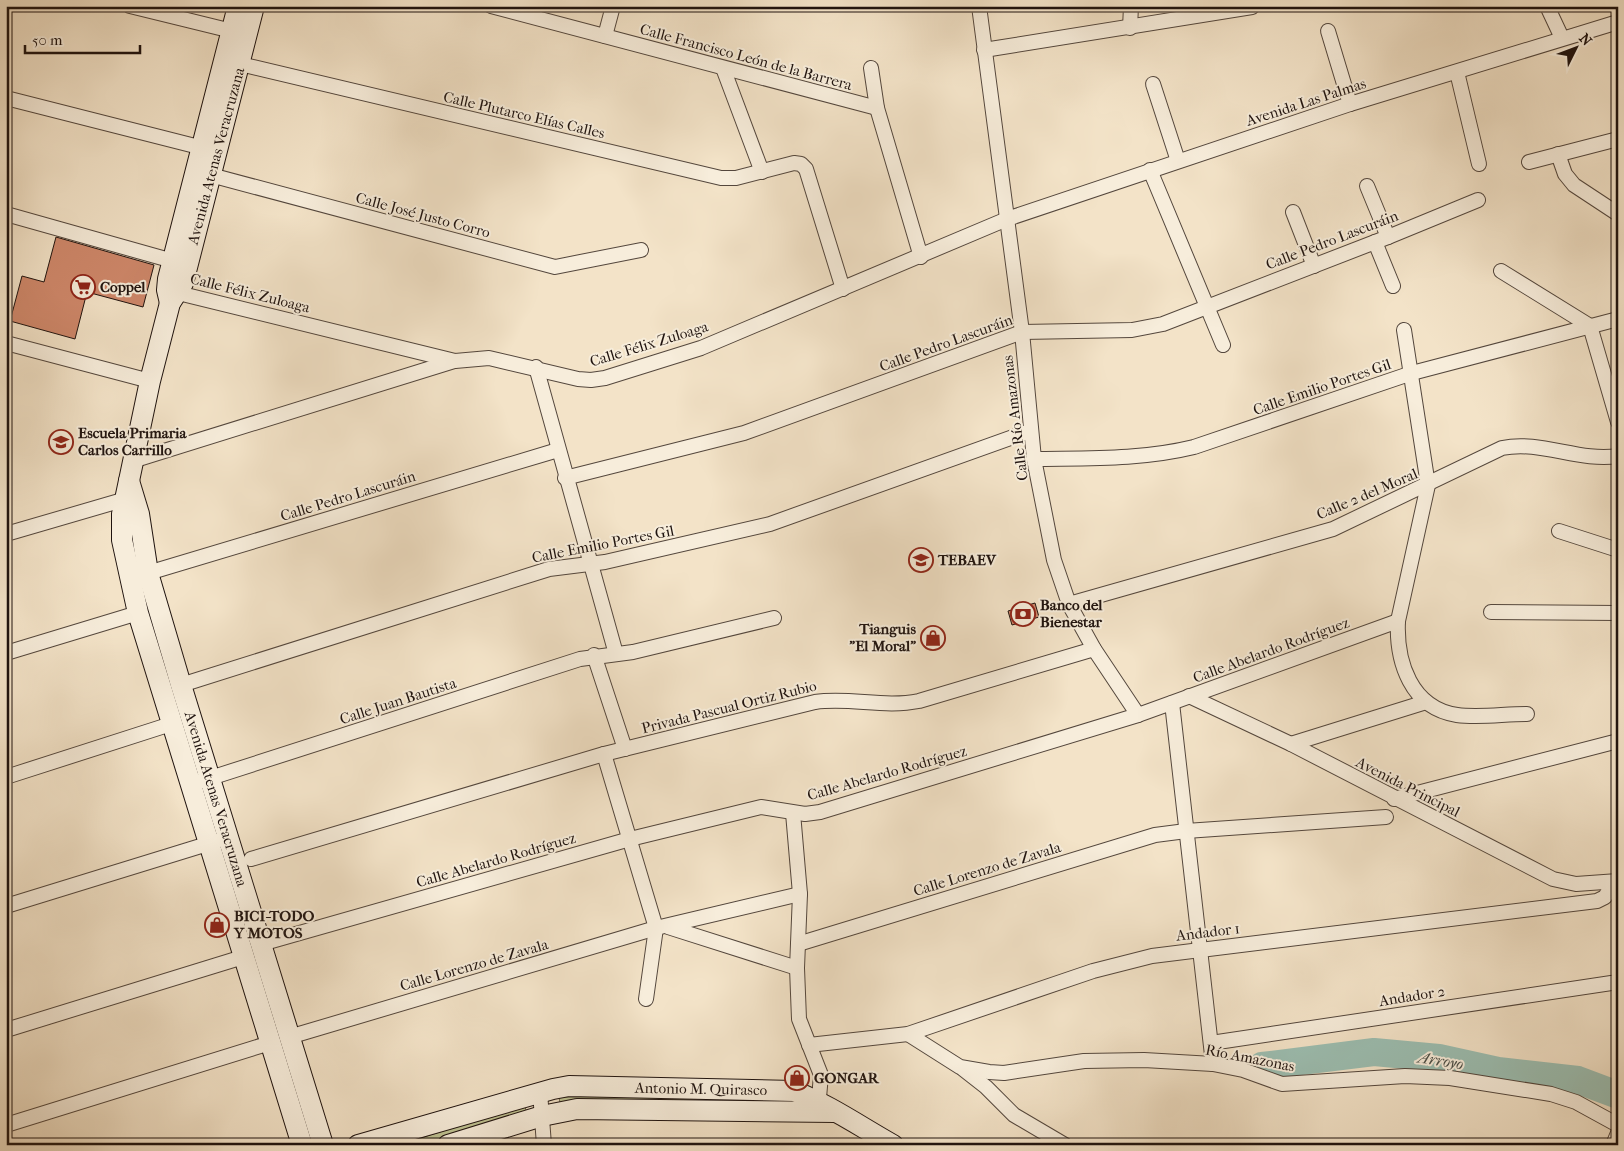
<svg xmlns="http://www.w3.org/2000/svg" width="1624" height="1151" font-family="'IM FELL French Canon',serif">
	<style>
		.green { fill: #bfc393; stroke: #6f6b51 }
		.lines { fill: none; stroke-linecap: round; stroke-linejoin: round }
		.river { stroke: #9cbeb1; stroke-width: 28 }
		.building { fill: #cf886b; stroke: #1f130f }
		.street-casing { stroke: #54473d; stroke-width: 16 }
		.secondary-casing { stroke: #1f130f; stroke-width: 22 }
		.street { stroke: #f7eddb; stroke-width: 14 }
		.secondary { stroke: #f7eddb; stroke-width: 20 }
		.labels { text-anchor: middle; stroke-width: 4; stroke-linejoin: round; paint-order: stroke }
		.street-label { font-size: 15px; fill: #1f130f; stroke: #f7eddb }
		.poi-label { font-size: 15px; font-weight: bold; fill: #1f130f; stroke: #f7eddb; text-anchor: start }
		.water-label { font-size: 16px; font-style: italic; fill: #4b4f48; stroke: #f7eddb }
	</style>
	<rect width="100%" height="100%" fill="#f3e3c8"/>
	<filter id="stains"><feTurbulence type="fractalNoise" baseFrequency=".004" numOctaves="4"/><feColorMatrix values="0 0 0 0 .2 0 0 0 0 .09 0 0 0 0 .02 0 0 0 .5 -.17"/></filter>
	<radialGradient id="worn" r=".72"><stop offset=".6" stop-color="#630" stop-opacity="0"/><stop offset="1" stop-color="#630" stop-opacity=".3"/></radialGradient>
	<g class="green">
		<path d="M799,1096L800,1103H560L559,1097Z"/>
		<path d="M524,1105L527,1112L425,1145H399Z"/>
	</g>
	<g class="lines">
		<path class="river" d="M1262,1066L1374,1052L1439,1058L1498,1071L1578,1080L1618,1095"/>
	</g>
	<g class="building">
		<path d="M56,237L154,265L143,307L87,292L75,339L10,321L22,276L44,282Z"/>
		<path d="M1035,603L1039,617L1012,625L1008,611Z"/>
	</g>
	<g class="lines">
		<defs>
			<g id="street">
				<path d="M130,6L232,31"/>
				<path d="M491,6L877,108"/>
				<path d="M979,6L1022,332L1034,459L1054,560L1069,604L1094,649L1138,715"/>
				<path d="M1547,6L1562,38"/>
				<path d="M1130,28L1131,6"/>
				<path d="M1328,31L1350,104"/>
				<path d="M605,36L613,6"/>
				<path d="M984,50L1252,7"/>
				<path d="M240,64L721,178H736L794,163L801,164L806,169L843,289"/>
				<path d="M723,68L762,172"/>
				<path d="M871,68L877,108L921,257"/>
				<path d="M1457,72L1479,164"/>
				<path d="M1153,84L1178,161"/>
				<path d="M6,98L203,148"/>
				<path d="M1558,154L1565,174L1574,185L1618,214"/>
				<path d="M1529,162L1618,139"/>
				<path d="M1150,170L1223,345"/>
				<path d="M203,173L555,267L641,250"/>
				<path d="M1367,186L1388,237"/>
				<path d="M1293,212L1314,266"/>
				<path d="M6,214L173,261"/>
				<path d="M1375,242L1393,286"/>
				<path d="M1501,271L1590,326L1618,422"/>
				<path d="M170,291L455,361L489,358L578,379L591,380L605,378L701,348L1007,219L1350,104L1618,22"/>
				<path d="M1404,330L1428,485L1398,621C1396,662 1411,708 1457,715C1479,718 1504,714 1527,714"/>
				<path d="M6,343L150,381"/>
				<path d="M536,367L616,654"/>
				<path d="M1034,459C1088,458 1141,460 1194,447L1412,373L1618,319"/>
				<path d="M132,461L454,361"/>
				<path d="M565,478L744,433L1022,332L1132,330L1163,324L1388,237L1478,200"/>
				<path d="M1559,531L1618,550"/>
				<path d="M6,534L133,497"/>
				<path d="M148,573L558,450"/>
				<path d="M1069,604L1333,529L1502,448C1541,440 1579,462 1618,456"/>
				<path d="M1491,612L1618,613"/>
				<path d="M6,653L138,613"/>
				<path d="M594,655L625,749"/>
				<path d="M181,685L549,569L605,562L770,524L1030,431"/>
				<path d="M1189,696L1291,744L1553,879L1576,884L1618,881"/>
				<path d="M1172,703L1213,1064"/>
				<path d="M1291,744L1426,702"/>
				<path d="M604,754L656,928L646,999"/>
				<path d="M6,777L171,724"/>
				<path d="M201,781L580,659L633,652L774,618"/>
				<path d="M1394,799L1618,741"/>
				<path d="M793,813L800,894L797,968L799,1019L821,1075L818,1109"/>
				<path d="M251,859L604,754L815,702C850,697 884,708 919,701L1094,649"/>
				<path d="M6,906L217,841"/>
				<path d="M668,927L797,968"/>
				<path d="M261,944L630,839L761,807L805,814L820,812L1138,715L1398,621"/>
				<path d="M798,944L1155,835L1186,831L1386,817"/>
				<path d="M6,1030L243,957"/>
				<path d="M908,1034L960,1067L989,1072L1004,1073L1084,1061L1144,1060L1213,1064L1243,1070L1282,1084L1405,1076L1450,1078L1551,1094L1576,1102L1618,1125"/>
				<path d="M289,1037L656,928L800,894"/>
				<path d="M1211,1043L1618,982"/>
				<path d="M809,1045L908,1034L1093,971L1152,956L1597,901L1605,897L1613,883"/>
				<path d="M963,1069L986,1087L1014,1115L1065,1145"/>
				<path d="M540,1092L544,1145"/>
				<path d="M6,1125L270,1043"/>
				<path d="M1613,1145L1618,1133"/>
			</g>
			<g id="secondary">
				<path d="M254,6L183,283L170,303L150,381L122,514V540L138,613L302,1145"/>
				<path d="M170,303L167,290L168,279L238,6"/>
				<path d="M129,481L139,514L148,573L181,685L323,1145"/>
				<path d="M358,1145L553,1089L569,1086L794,1091C829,1105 861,1127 893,1145"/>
				<path d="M448,1145L542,1116L577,1109L835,1112"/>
			</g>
		</defs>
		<use href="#street" class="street-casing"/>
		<use href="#secondary" class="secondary-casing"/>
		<use href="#street" class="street"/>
		<use href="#secondary" class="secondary"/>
	</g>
	<defs>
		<symbol id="supermarket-ring" viewBox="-11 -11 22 22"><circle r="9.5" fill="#f7eddb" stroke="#8f2418" stroke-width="1.5"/><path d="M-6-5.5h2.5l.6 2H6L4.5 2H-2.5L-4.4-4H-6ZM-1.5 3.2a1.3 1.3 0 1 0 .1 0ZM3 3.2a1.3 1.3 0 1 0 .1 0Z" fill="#8f2418"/></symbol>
		<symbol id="school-ring" viewBox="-11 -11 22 22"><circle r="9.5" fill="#f7eddb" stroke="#8f2418" stroke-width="1.5"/><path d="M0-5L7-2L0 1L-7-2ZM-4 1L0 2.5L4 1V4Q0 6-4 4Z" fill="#8f2418"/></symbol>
		<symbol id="bank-ring" viewBox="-11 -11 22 22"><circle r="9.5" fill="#f7eddb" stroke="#8f2418" stroke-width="1.5"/><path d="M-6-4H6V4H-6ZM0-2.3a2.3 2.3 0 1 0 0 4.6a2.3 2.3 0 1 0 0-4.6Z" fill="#8f2418"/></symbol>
		<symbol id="shop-ring" viewBox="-11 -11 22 22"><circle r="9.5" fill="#f7eddb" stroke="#8f2418" stroke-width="1.5"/><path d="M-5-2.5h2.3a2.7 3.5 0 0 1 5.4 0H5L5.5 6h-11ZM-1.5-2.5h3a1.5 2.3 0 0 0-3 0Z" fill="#8f2418"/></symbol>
	</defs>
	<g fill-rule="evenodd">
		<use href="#supermarket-ring" x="69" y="273" width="28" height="28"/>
		<use href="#school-ring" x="47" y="428" width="28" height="28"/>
		<use href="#school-ring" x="907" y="546" width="28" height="28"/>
		<use href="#bank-ring" x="1009" y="600" width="28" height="28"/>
		<use href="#shop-ring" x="919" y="624" width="28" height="28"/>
		<use href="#shop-ring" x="203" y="911" width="28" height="28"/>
		<use href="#shop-ring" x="783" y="1064" width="28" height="28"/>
	</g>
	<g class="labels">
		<g class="street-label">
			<text transform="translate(746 57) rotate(15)" y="5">Calle Francisco León de la Barrera</text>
			<text transform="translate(1306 102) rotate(-18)" y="5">Avenida Las Palmas</text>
			<text transform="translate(524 115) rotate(13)" y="5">Calle Plutarco Elías Calles</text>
			<text transform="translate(216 156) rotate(-75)" y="5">Avenida Atenas Veracruzana</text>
			<text transform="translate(423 215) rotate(15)" y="5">Calle José Justo Corro</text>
			<text transform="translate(1332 240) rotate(-21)" y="5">Calle Pedro Lascuráin</text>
			<text transform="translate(250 293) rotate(14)" y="5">Calle Félix Zuloaga</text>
			<text transform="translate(946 343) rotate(-20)" y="5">Calle Pedro Lascuráin</text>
			<text transform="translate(649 344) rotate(-17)" y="5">Calle Félix Zuloaga</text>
			<text transform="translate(1322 387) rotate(-19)" y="5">Calle Emilio Portes Gil</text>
			<text transform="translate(1015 418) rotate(-97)" y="5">Calle Río Amazonas</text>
			<text transform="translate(1367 494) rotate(-23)" y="5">Calle 2 del Moral</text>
			<text transform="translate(348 496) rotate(-17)" y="5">Calle Pedro Lascuráin</text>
			<text transform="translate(603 544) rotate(-11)" y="5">Calle Emilio Portes Gil</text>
			<text transform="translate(1271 650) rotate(-20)" y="5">Calle Abelardo Rodríguez</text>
			<text transform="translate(398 701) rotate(-18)" y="5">Calle Juan Bautista</text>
			<text transform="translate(729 707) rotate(-14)" y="5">Privada Pascual Ortiz Rubio</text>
			<text transform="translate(887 773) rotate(-16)" y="5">Calle Abelardo Rodríguez</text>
			<text transform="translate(1408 787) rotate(27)" y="5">Avenida Principal</text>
			<text transform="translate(216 799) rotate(73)" y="5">Avenida Atenas Veracruzana</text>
			<text transform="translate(496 860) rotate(-16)" y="5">Calle Abelardo Rodríguez</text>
			<text transform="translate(987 869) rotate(-17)" y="5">Calle Lorenzo de Zavala</text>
			<text transform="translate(1208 932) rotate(-7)" y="5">Andador 1</text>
			<text transform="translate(474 965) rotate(-16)" y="5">Calle Lorenzo de Zavala</text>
			<text transform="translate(1412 996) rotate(-9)" y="5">Andador 2</text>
			<text transform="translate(1250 1058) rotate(11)" y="5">Río Amazonas</text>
			<text transform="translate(701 1089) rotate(1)" y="5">Antonio M. Quirasco</text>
		</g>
		<g class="poi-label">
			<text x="100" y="292">Coppel</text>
			<text x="78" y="438">Escuela Primaria<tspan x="78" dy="17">Carlos Carrillo</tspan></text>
			<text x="938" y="565">TEBAEV</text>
			<text x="1040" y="610">Banco del<tspan x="1040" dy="17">Bienestar</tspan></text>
			<text x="916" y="634" text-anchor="end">Tianguis<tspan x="916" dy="17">"El Moral"</tspan></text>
			<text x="234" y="921">BICI-TODO<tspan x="234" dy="17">Y MOTOS</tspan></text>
			<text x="814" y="1083">GONGAR</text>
		</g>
		<g class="water-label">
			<text transform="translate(1441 1060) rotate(9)" y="6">Arroyo</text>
		</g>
	</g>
	<rect width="1624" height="1151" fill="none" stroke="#f3e3c8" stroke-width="25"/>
	<rect x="8" y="8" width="1609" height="1136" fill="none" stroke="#1f130f" stroke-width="2.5"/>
	<rect x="12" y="12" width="1599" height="1126" fill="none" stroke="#1f130f"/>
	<g transform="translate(1576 48) rotate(48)" stroke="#f7eddb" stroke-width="4" paint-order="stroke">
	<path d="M0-4L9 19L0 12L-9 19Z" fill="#1f130f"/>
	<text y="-8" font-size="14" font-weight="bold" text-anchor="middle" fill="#1f130f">N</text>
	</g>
	<path d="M25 45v8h115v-8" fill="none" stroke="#1f130f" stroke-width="2.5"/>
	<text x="32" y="45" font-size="15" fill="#1f130f" stroke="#f7eddb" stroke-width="4" paint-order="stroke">50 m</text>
	<rect width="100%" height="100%" filter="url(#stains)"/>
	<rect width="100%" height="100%" fill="url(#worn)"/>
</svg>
